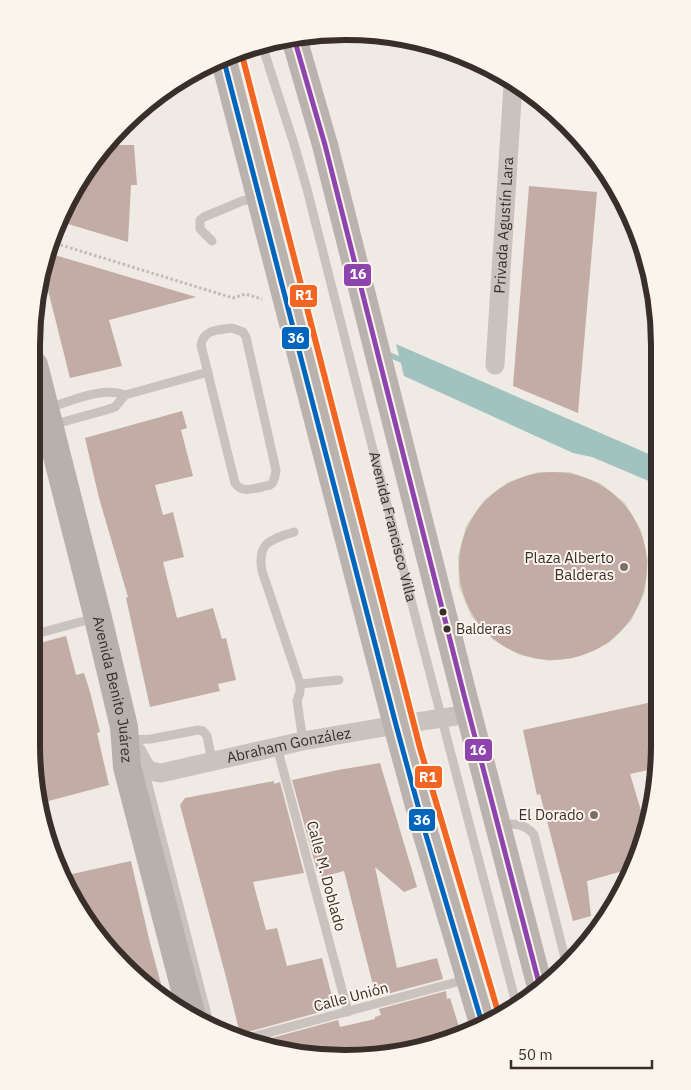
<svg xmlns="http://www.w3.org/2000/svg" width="691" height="1090" font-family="'IBM Plex Sans',sans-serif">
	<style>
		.green { fill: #d2d5be; fill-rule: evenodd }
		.water { fill: #a0c3c0 }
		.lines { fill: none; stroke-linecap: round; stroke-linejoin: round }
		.stream { stroke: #a0c3c0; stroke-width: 5.5 }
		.building { fill: #c3aca5 }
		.path { stroke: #c2bab5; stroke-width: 3; stroke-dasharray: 2.5 2.5; stroke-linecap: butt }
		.service { stroke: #c9c2bd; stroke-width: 9 }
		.minor { stroke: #c9c2bd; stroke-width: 19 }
		.secondary { stroke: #bab2ad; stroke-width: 26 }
		.primary { stroke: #b8b0ac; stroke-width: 28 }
		.bus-1-casing { stroke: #fbf4ed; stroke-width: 9 }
		.bus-2-casing { stroke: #fbf4ed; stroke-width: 9 }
		.bus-1 { stroke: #8e44ad; stroke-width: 5 }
		.bus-2 { stroke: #0065bd; stroke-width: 5 }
		.rail-1-casing { stroke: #fbf4ed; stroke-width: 10 }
		.rail-1 { stroke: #f26522; stroke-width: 6 }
		.poi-dot { fill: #7a706b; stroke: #fbf4ed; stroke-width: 2 }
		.bus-dot { fill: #3a2e2a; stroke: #fbf4ed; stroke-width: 2 }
		.labels { text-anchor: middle; stroke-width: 4; stroke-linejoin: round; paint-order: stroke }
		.bus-label { font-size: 14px; fill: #3a2e2a; stroke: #fbf4ed; text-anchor: start }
		.street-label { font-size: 15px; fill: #3a2e2a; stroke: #fbf4ed }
		.poi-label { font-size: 15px; fill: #3a2e2a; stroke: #fbf4ed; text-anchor: end }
		.rim { fill: none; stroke: #3a2e2a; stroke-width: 6 }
		.line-badge { stroke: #fbf4ed; stroke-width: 2 }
		.badge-label { font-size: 14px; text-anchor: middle; font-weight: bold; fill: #fff }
	</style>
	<rect width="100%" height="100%" fill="#f0eae4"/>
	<path class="green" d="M538,472H570L600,483L625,503L641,530L648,560L645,592L631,621L609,643L579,656L549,661L519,655L492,639L471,616L459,587L458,556L466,526L484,500L508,482ZM550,522C555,522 561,523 565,524C574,526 581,532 587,538C624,578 583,636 531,619C519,615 506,603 502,590C491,552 512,527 550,522Z"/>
	<path class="water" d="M396,344L658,458V485L592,457L573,453L404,376Z"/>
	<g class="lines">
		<path class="stream" d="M385,353L406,362"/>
	</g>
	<g class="building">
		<path d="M106,145H134L137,185H131L128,242L58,221L96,154Z"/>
		<path d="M529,186L597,192L578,413L513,386Z"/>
		<path d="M48,253L196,297L109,320L122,366L70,378L43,270Z"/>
		<path d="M182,411L187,428L181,430L193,476L155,485L163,515L173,512L184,557L163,562L177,618L213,608L222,639L226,638L236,680L218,684L220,691L150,707L126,598L128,597L99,498L85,438Z"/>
		<circle cx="553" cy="566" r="94"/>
		<path d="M66,636L76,675L84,673L90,692L100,732L97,733L109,785L41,803L31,744L32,645Z"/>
		<path d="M657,701V768L630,774L646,827L636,865L634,868L587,881L591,916L573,921L540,794L537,795L523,730Z"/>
		<path d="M380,763L417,887L404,892L375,867L397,968L437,958L443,979L376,997L344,871L322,877L320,870L317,871L292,780L338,770Z"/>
		<path d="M274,781V784L280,782L304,873L253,882L266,930L277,928L287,966L322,958L335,1008L240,1034L227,981L180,805L185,798Z"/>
		<path d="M131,861L149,939L165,999L154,994L84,919L63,876Z"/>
		<path d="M446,991L447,999L450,998L461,1033L427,1048L345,1059L342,1058L340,1050L316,1054L253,1043L338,1020L340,1027L375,1019V1017L381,1015L379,1009Z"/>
	</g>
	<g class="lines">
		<path class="path" d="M51,242L233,298L245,294L262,299"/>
		<g class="service">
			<path id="s1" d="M263,48L294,144L307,189L420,635L517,1007"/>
			<path d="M212,241L200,229V220L204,217L242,201L257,198"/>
			<path d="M232,328L243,332L246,337L276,470C275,475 275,482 270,485C268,486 264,486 262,487C251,489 242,493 235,483L201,345C204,329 218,330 232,328Z"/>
			<path d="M48,408C72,401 102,386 125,395"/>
			<path d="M52,425L106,410L115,407L125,395L208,372"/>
			<path d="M294,532C270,540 257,542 262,571L300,684V692L297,701L303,741"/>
			<path d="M32,635L95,618"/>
			<path d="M300,684L339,680"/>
			<path d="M128,740L151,739L198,730L203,731L207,736L212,761"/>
			<path d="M277,747L348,1012"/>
			<path d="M144,769L209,1023"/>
			<path d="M499,825C513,823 525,823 534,835L566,962"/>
			<path d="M241,1040L468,979"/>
		</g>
		<g class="minor">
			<path id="s2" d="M495,365L513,85"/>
			<path id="s3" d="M125,740C129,744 134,748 137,752C145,765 143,771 161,773L303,741L396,725L469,714"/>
		</g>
		<g class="secondary">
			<path d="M294,38L325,145L464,695L540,987"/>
			<path d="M224,61L396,725L426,835L482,1023"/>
		</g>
		<path class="primary" id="s4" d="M34,365L98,618L124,727L127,767L191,1013"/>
		<defs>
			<path id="bus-1" d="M294,38L325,145L464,695L540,987"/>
			<path id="bus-2" d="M224,61L396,725L426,835L482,1023"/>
		</defs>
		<use href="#bus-1" class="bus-1-casing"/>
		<use href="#bus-2" class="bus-2-casing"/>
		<use href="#bus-1" class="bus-1"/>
		<use href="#bus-2" class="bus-2"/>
		<defs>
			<path id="rail-1" d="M242,55L420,748L499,1015"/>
		</defs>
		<use href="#rail-1" class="rail-1-casing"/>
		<use href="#rail-1" class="rail-1"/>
	</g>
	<g class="poi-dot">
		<circle cx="624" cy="567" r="5"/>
		<circle cx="594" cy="815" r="5"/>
	</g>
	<g class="bus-dot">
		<circle cx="443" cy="612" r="4.5"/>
		<circle cx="447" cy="629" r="4.5"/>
	</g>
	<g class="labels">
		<g class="bus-label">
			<text x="456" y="634">Balderas</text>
		</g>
		<g class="street-label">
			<text dy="5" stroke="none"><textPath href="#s2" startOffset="140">Privada Agustín Lara</textPath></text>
			<text dy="5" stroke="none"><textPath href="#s1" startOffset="496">Avenida Francisco Villa</textPath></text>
			<text dy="5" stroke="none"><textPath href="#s4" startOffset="334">Avenida Benito Juárez</textPath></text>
			<text dy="5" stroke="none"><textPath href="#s3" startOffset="182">Abraham González</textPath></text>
			<text transform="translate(326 876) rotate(75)" y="5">Calle M. Doblado</text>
			<text transform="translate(351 997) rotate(-15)" y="5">Calle Unión</text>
		</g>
		<g class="poi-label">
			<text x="614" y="563">Plaza Alberto<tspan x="614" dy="17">Balderas</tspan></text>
			<text x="584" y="820">El Dorado</text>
		</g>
	</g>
	<path d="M0 0H691V1090H0ZM345 40H346A305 305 0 0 1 651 345V745A305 305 0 0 1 346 1050H345A305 305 0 0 1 40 745V345A305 305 0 0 1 345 40Z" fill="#fbf4ed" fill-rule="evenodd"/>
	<path class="rim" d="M345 40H346A305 305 0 0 1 651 345V745A305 305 0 0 1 346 1050H345A305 305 0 0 1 40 745V345A305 305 0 0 1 345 40Z"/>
	<g class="line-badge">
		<rect x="343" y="263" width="29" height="24" rx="5" fill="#8e44ad"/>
		<rect x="289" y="284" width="29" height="24" rx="5" fill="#f26522"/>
		<rect x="281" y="326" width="29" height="24" rx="5" fill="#0065bd"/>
		<rect x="464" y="738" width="29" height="24" rx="5" fill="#8e44ad"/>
		<rect x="414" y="765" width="29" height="24" rx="5" fill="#f26522"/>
		<rect x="408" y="808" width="28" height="24" rx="5" fill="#0065bd"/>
	</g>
	<g class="badge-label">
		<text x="358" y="279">16</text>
		<text x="304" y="300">R1</text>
		<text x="296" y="343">36</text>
		<text x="478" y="755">16</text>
		<text x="428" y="782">R1</text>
		<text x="422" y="825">36</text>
	</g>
	<path d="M511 1060v8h141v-8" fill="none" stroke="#3a2e2a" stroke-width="2.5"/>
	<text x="518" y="1060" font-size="15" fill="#3a2e2a" stroke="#fbf4ed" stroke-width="4" paint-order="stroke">50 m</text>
</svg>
